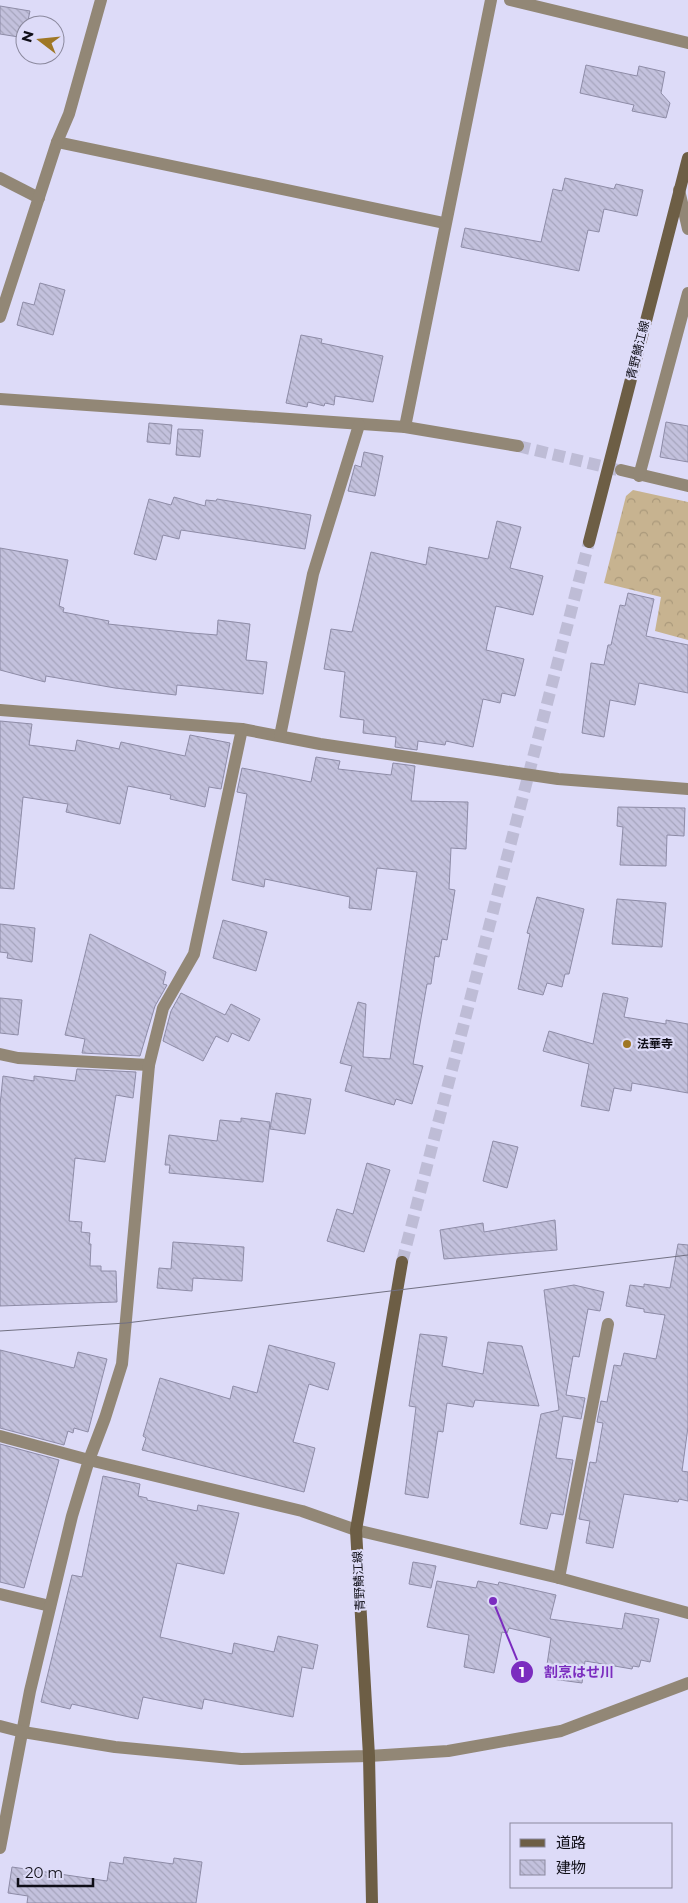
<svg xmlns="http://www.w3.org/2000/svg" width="688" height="1903" font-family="Montserrat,'Noto Sans JP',sans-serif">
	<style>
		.forest { fill: url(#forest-crowns) }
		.building { fill: url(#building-back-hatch); stroke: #8e8ca7 }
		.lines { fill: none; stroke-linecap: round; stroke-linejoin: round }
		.minor-tunnel { stroke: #bebcd6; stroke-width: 12; stroke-dasharray: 12 6; stroke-linecap: butt }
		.secondary-tunnel { stroke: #bebcd6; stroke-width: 12; stroke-dasharray: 12 6; stroke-linecap: butt }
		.minor { stroke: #928776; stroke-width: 12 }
		.tertiary { stroke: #928776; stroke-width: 12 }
		.secondary { stroke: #6d5e45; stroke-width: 12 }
		.tram { stroke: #717082; stroke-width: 1 }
		.poi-dot { fill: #9f7725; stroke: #dddbf8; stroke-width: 2 }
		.labels { text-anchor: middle; stroke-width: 4.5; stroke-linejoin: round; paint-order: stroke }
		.street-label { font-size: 12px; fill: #0f0e17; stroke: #dddbf8 }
		.poi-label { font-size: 12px; font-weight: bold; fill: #0f0e17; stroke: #dddbf8; text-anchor: start }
		.leader { fill: none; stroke: #7b2cbf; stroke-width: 2 }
		.callout-dot { fill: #7b2cbf; stroke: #dddbf8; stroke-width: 2 }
		.mark-label { font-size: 15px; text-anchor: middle; font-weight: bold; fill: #fff }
		.callout-label { font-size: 14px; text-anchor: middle; font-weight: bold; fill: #7b2cbf; stroke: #dddbf8; stroke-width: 4.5; stroke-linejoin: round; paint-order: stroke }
	</style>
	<defs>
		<pattern id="forest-crowns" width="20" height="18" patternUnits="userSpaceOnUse" patternTransform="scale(1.25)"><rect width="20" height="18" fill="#c7b390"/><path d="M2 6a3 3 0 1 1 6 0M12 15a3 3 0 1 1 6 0" fill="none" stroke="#aa997b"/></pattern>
		<pattern id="building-back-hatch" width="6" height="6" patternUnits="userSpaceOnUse" patternTransform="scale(1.25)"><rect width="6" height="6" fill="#c3c1dd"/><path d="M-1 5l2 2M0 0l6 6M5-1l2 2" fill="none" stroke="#a6a5bd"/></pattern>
	</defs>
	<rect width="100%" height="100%" fill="#dddbf8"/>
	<path class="forest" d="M633,490L688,502V640L655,631L661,597L604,583L626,496Z"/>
	<g class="building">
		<path d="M0,6L30,11L27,25H25V38L0,34Z"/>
		<path d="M586,65L637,76L639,66L665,72L661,93L670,103L666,118L632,111L634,105L580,93Z"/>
		<path d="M565,178L614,189L616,184L643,190L637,216L604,209L599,232L588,230L579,271L461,247L465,228L541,242L553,189L562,191Z"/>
		<path d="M40,283L65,290L53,335L17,325L23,302L34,305Z"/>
		<path d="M301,335L322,339L321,343L383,356L373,402L335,396L334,405L325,403L324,406L308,402L307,407L286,403Z"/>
		<path d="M666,422L688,426V462L660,457Z"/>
		<path d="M149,423L172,425L170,444L147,442Z"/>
		<path d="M178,429L203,430L200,457L176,455Z"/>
		<path d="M364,452L383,456L375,496L348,491L355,465L361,467Z"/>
		<path d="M174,497L205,506L206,500L216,501L217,499L311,515L305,549L181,530L179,539L163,535L156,560L134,554L149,499L171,505Z"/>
		<path d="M497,521L521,527L510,568L543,576L533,615L496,606L486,650L524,659L515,696L502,693L500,703L483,699L473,747L446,741L445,745L418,741L417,750L395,747L396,737L363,733L364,720L340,717L345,672L324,669L331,629L352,632L371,552L426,565L429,547L488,559Z"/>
		<path d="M0,548L68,560L59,606L64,608L63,612L109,621L108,624L192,633L217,635L218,620L250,624L246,660L267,662L263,694L177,685L176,695L115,688L46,676L45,682L0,670Z"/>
		<path d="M628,593L654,599L646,636L688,645V693L639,683L635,705L610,700L604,737L582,733L591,663L604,665L608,645H611L620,605L625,606Z"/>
		<path d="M0,721L32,724L29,745L75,751L77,740L119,749L121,742L185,756L190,735L230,743L221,789L209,787L205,807L170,799L171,795L128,786L120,824L66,812L68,804L23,797L14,889L0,888Z"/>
		<path d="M316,757L340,761L338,769L391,775L393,763L415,766L411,801L468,802L466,849L451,848L449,889L455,890L447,940L442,939L439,957L435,956L431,984H427L413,1064L423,1066L412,1104L396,1099L394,1105L345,1091L352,1066L340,1063L358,1002L366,1004L363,1057L390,1059L417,872L377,868L371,910L349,908L350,897L265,879L264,887L232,880L247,794L237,792L242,768L311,782Z"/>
		<path d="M618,807L685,808L684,836L667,835L666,866L620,865L623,827L617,826Z"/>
		<path d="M537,897L584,909L569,974H565L562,987L547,983L543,995L518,989L530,934L527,933Z"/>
		<path d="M617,899L666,903L662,947L612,944Z"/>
		<path d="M223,920L267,932L256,971L213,958Z"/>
		<path d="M0,924L35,928L32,962L7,958L8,953L0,952Z"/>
		<path d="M90,934L166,972L163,984L167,985L155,1006L140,1056L82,1053L85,1039L65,1035Z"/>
		<path d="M181,993L225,1015L231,1004L260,1019L249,1041L232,1033L228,1042L216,1036L203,1061L163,1041L171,1011Z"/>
		<path d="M603,993L628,998L624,1017L666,1024V1020L688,1024V1093L632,1083L631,1091L614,1088L609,1111L581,1106L589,1064L543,1051L549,1031L593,1044Z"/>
		<path d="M0,998L22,1000L18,1035L0,1033Z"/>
		<path d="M77,1069L136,1072L133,1098L116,1095L105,1162L75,1158L69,1221L82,1222L81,1232L90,1233L89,1244H91L90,1266H101V1271H116L117,1302L0,1306V1105L3,1076L34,1081V1076L75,1081Z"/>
		<path d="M276,1093L311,1099L305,1134L270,1129Z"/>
		<path d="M241,1118L270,1122L263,1182L169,1173L170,1165H165L169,1135L217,1141L220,1120L241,1122Z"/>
		<path d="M493,1141L518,1147L507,1188L483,1181Z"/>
		<path d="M367,1163L390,1170L364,1252L327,1241L337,1209L353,1214Z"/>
		<path d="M555,1220L557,1250L444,1259L440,1230L483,1223L484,1232Z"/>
		<path d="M173,1242L244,1247L242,1281L193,1278L192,1291L157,1288L159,1268L171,1269Z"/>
		<path d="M678,1244L688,1245V1427L682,1471L688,1472V1501L679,1499L678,1502L624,1494L613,1548L586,1543L590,1521L579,1519L590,1462L596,1463L603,1423L597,1422L601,1401L607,1402L614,1365L621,1366L624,1353L656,1359L665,1315L644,1312V1309L626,1306L630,1285L644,1287V1284L670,1288Z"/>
		<path d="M574,1285L604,1292L600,1311L588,1309L579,1357L573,1356L566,1395L585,1398L581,1419L563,1416L556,1458L573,1460L563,1515L551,1513L547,1529L520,1524L541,1414L559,1410L544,1290Z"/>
		<path d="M420,1334L447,1337L442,1366L483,1374L488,1342L522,1346L539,1406L475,1400L473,1407L447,1403L443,1432L438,1431L428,1498L405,1494L416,1407L409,1406Z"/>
		<path d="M269,1345L335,1363L328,1390L309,1384L293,1442L315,1448L304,1492L142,1450L146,1438L143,1436L160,1378L230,1399L233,1386L257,1393Z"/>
		<path d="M0,1350L74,1368L78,1352L107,1359L88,1432L74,1428L73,1433L68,1431L64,1445L0,1428Z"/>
		<path d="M0,1444L59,1460L24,1588L0,1582Z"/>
		<path d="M103,1476L140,1484L138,1496L147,1498V1500L197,1511L198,1505L239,1513L224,1574L177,1563L160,1637L232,1654L234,1643L274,1652L278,1636L318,1645L313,1669L302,1667L293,1717L204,1699L202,1709L143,1697L138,1719L72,1704L70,1709L41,1702L72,1575L82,1577Z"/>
		<path d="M413,1562L436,1566L431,1588L409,1584Z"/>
		<path d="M437,1581L476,1588L478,1581L498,1585L499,1582L556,1595L550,1619L622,1629L625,1613L659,1619L650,1662L641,1660L639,1667L633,1666L632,1669L585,1661L582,1683L545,1678L551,1638L509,1628L507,1633L502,1632L494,1673L464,1667L469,1635L427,1627Z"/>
		<path d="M124,1857L173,1864L174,1858L202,1862L196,1903H27L28,1896L8,1893L12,1867L107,1881L110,1862L123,1864Z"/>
	</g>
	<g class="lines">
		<path class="minor-tunnel" d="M518,446L618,470"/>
		<path class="secondary-tunnel" d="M402,1262L589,542"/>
		<g class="minor">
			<path d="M57,142L444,223"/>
			<path d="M0,178L39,198"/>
			<path d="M679,190L688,229"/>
			<path d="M0,317L57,142L69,114L101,0"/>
			<path d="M0,399L405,427L518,446"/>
			<path d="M405,427L491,0"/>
			<path d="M621,470L688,486"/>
			<path d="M639,476L688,293"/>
			<path d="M0,710L242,729L320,744L558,779L688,789"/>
			<path d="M280,736L313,574L359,425"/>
			<path d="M0,1054L18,1058L149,1065"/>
			<path d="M0,1436L89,1460L302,1511L356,1530L559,1578L688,1613"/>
			<path d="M559,1578L608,1324"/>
			<path d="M0,1594L50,1606"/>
			<path d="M0,1848L30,1691L72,1516L89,1460L105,1418L122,1364L149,1065L163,1008L194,954L242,729"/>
		</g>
		<g class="tertiary">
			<path d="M510,0L688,43"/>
			<path d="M0,1726L23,1732L115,1747L241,1759L369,1756L448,1751L561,1731L688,1683"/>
		</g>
		<g class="secondary">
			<path d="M589,542L688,158"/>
			<path d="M372,1903L369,1756L356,1530L402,1262"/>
		</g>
		<path class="tram" d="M0,1331L126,1323L688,1255"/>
	</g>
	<circle class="poi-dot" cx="627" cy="1044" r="5"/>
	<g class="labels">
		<g class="street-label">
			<text transform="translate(638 350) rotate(-76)" y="4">青野鯖江線</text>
			<text transform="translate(359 1581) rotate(-93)" y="4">青野鯖江線</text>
		</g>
		<g class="poi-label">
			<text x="637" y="1048">法華寺</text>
		</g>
	</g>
	<path class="leader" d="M493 1601L522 1672"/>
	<g class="callout-dot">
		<circle cx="493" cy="1601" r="5"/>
		<circle cx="522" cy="1672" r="12"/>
	</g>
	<g class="mark-label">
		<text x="522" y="1677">1</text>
	</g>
	<g class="callout-label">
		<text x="579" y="1677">割烹はせ川</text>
	</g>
	<rect x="510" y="1823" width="162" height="65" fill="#dddbf8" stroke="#8b899e"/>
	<rect x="520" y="1839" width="25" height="8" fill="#6d5e45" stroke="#8b899e"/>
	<text x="556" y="1848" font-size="15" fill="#0f0e17">道路</text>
	<rect x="520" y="1860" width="25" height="15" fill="url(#building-back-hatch)" stroke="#8b899e"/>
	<text x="556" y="1873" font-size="15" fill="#0f0e17">建物</text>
	<g transform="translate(40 40) rotate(286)"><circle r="24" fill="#dddbf8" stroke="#8b899e"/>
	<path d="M0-4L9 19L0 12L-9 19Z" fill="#9f7725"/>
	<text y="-8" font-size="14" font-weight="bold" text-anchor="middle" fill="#0f0e17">N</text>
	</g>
	<path d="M18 1878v8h75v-8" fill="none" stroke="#0f0e17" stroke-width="2.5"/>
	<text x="25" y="1878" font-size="15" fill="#0f0e17" stroke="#dddbf8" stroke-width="4" paint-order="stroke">20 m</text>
</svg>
